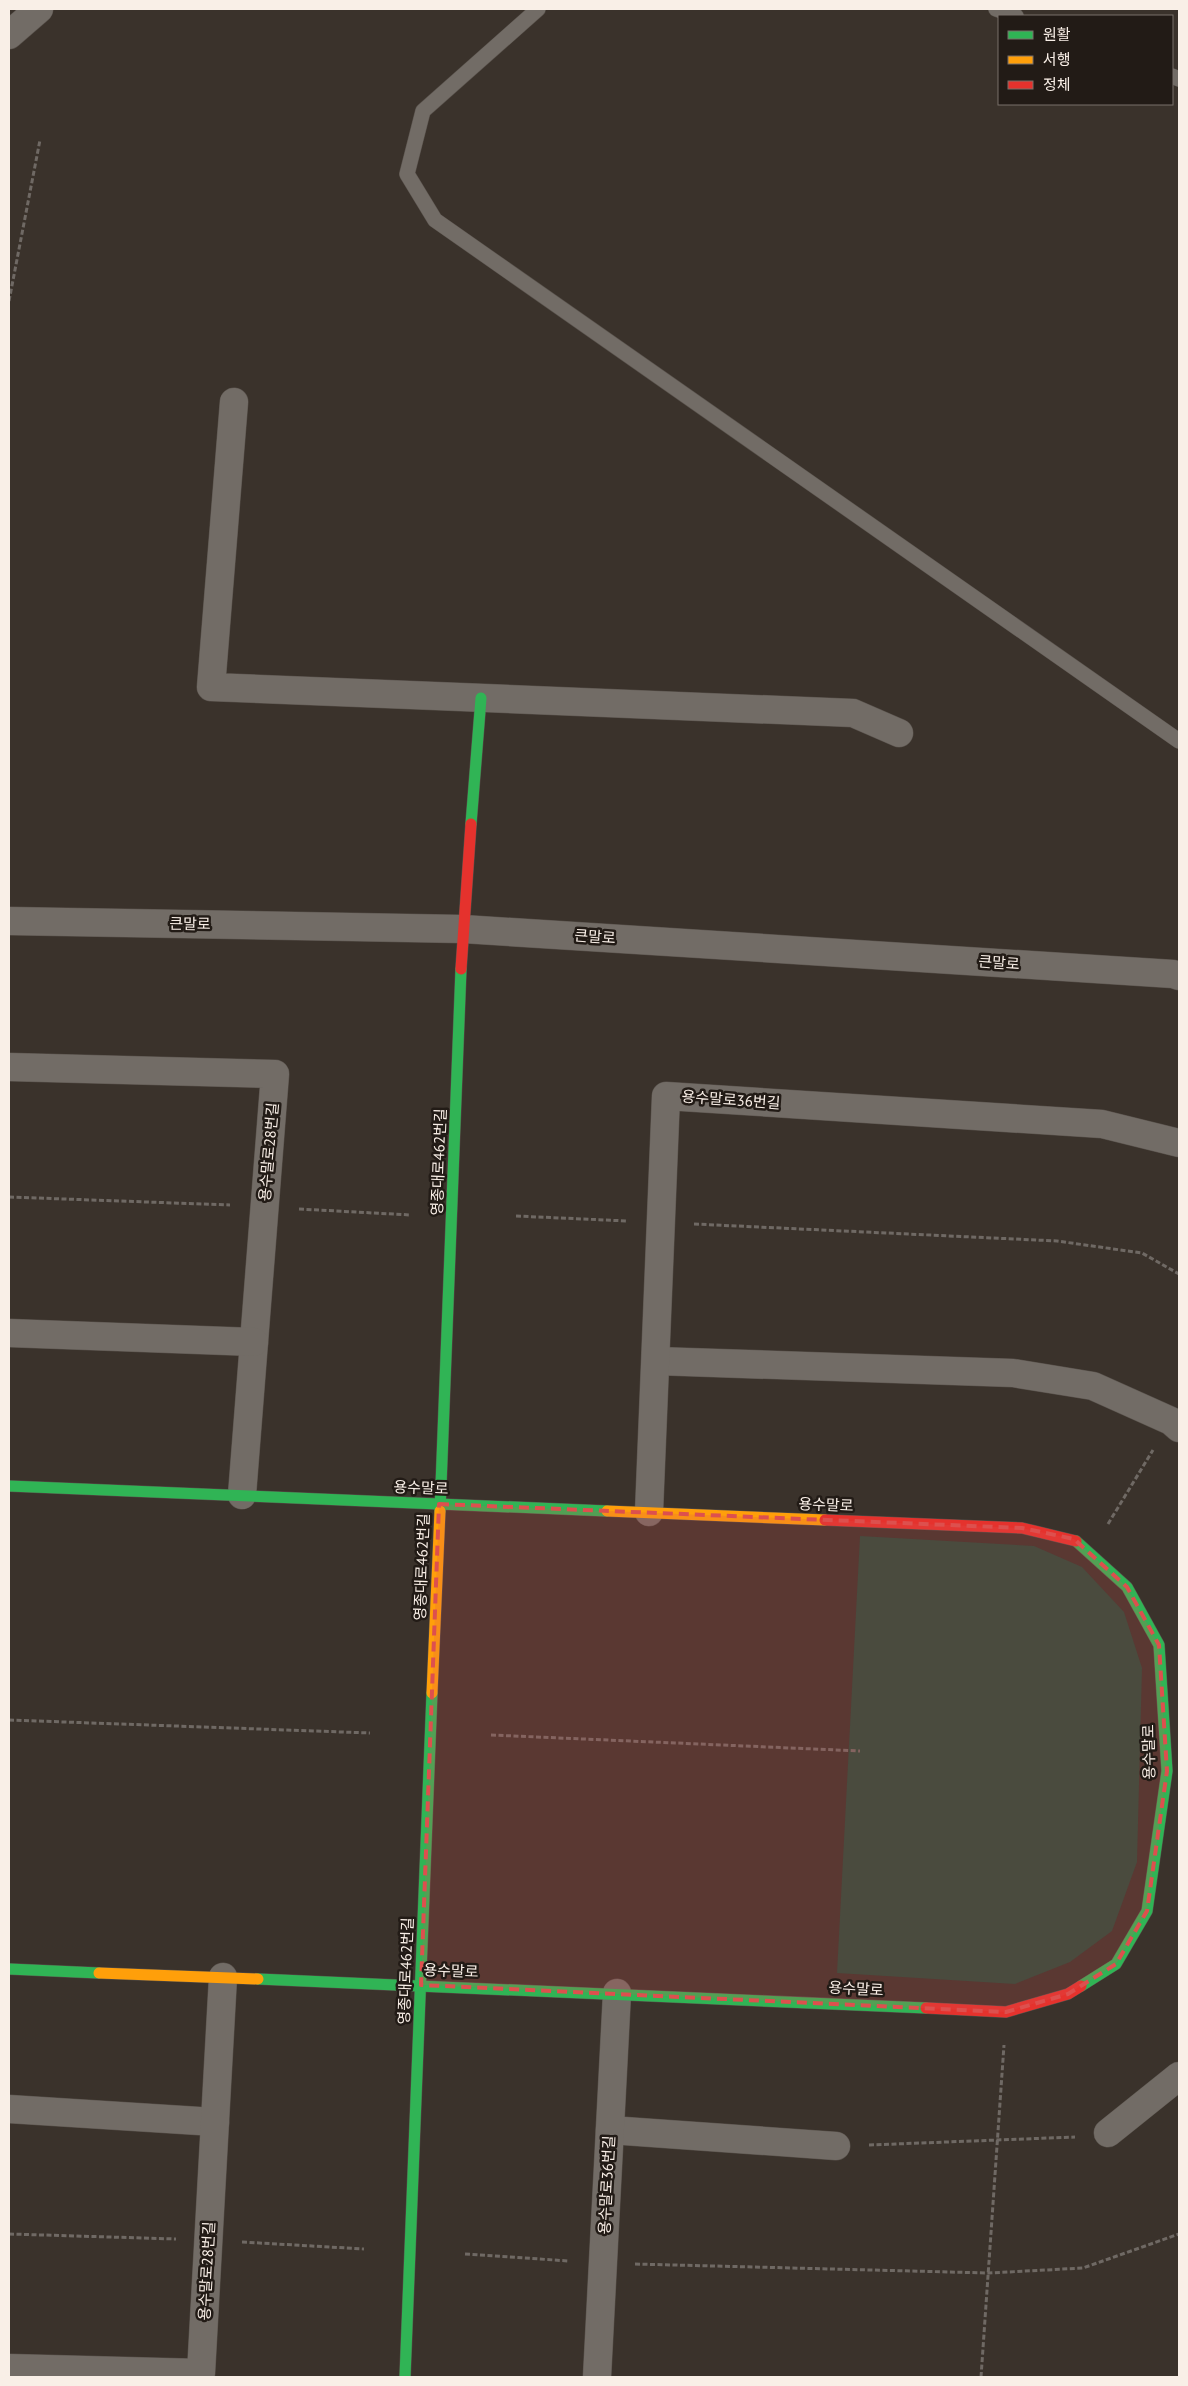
<svg xmlns="http://www.w3.org/2000/svg" width="1188" height="2386" font-family="'PT Sans','Noto Sans KR',sans-serif">
	<style>
		.green { fill: #264a3a }
		.lines { fill: none; stroke-linecap: round; stroke-linejoin: round }
		.lane-casing { stroke: #58514b; stroke-width: 16 }
		.street-casing { stroke: #58514b; stroke-width: 29 }
		.fast-casing { stroke: #58514b; stroke-width: 12 }
		.slow-casing { stroke: #58514b; stroke-width: 12 }
		.jam-casing { stroke: #58514b; stroke-width: 12 }
		.path { stroke: #6f6964; stroke-width: 3; stroke-dasharray: 5 2.5; stroke-linecap: butt }
		.lane { stroke: #726c66; stroke-width: 15 }
		.street { stroke: #726c66; stroke-width: 28 }
		.fast { stroke: #30b455; stroke-width: 11 }
		.slow { stroke: #ff9f0a; stroke-width: 11 }
		.jam { stroke: #e5322d; stroke-width: 11 }
		.marked { fill: #dd504e; fill-opacity: 0.2; stroke: #dd504e; stroke-width: 4; stroke-dasharray: 10 6; stroke-linejoin: round }
		.labels { text-anchor: middle; stroke-width: 5; stroke-linejoin: round; paint-order: stroke }
		.street-label { font-size: 15px; fill: #f9efe7; stroke: #221b16 }
	</style>
	<rect width="100%" height="100%" fill="#3a322b"/>
	<path class="green" d="M860,1536L1034,1546L1082,1567L1124,1612L1142,1668L1137,1862L1112,1931L1070,1962L1015,1984L837,1973Z"/>
	<g class="lines">
		<defs>
			<g id="lane">
				<path d="M538,9L423,111L407,174L435,220L1179,741"/>
				<path d="M996,9L1016,16"/>
				<path d="M1172,76L1179,79"/>
			</g>
			<g id="street">
				<path d="M9,35L39,9"/>
				<path d="M234,402L211,687L853,713L899,733"/>
				<path d="M9,921L463,929L1173,974L1179,976"/>
				<path d="M9,1067L275,1074L242,1495"/>
				<path d="M9,1333L254,1342"/>
				<path d="M656,1361L1013,1373L1093,1386L1171,1421L1179,1428"/>
				<path d="M649,1512L666,1096L1102,1124L1179,1143"/>
				<path d="M9,2109L215,2122"/>
				<path d="M610,2130L836,2146"/>
				<path d="M1108,2133L1179,2076"/>
				<path d="M9,2368L201,2373L223,1977"/>
				<path d="M597,2377L617,1993"/>
			</g>
			<g id="fast">
				<path d="M471,824L481,698"/>
				<path d="M9,1486L607,1511"/>
				<path d="M440,1511L461,969"/>
				<path d="M1076,1541L1127,1587L1159,1645L1167,1771L1147,1911L1116,1964L1081,1986"/>
				<path d="M9,1969L99,1973"/>
				<path d="M258,1979L926,2008"/>
				<path d="M405,2377L432,1693"/>
			</g>
			<g id="slow">
				<path d="M607,1511L825,1520"/>
				<path d="M432,1693L440,1511"/>
				<path d="M99,1973L258,1979"/>
			</g>
			<g id="jam">
				<path d="M461,969L471,824"/>
				<path d="M825,1520L1022,1528L1076,1541"/>
				<path d="M926,2008L1006,2012L1068,1994L1081,1986"/>
			</g>
		</defs>
		<use href="#lane" class="lane-casing"/>
		<use href="#street" class="street-casing"/>
		<use href="#fast" class="fast-casing"/>
		<use href="#slow" class="slow-casing"/>
		<use href="#jam" class="jam-casing"/>
		<g class="path">
			<path d="M9,301L40,140"/>
			<path d="M9,1197L230,1205"/>
			<path d="M299,1209L411,1215"/>
			<path d="M516,1216L627,1221"/>
			<path d="M694,1224L1057,1241L1142,1253L1179,1274"/>
			<path d="M1108,1524L1153,1450"/>
			<path d="M9,1720L370,1733"/>
			<path d="M491,1735L860,1751"/>
			<path d="M869,2145L1075,2137"/>
			<path d="M9,2234L176,2239"/>
			<path d="M242,2242L364,2249"/>
			<path d="M465,2254L569,2261"/>
			<path d="M635,2264L989,2273L1083,2268L1179,2234"/>
			<path d="M981,2377L1004,2045"/>
		</g>
		<use href="#lane" class="lane"/>
		<use href="#street" class="street"/>
		<use href="#fast" class="fast"/>
		<use href="#slow" class="slow"/>
		<use href="#jam" class="jam"/>
	</g>
	<path class="marked" d="M439,1504L1022,1528L1074,1539L1127,1587L1159,1645L1167,1771L1147,1911L1116,1964L1068,1994L1006,2012L421,1985Z"/>
	<g class="labels">
		<g class="street-label">
			<text transform="translate(190 924) rotate(1)" y="5">큰말로</text>
			<text transform="translate(595 937) rotate(4)" y="5">큰말로</text>
			<text transform="translate(999 963) rotate(4)" y="5">큰말로</text>
			<text transform="translate(731 1100) rotate(4)" y="5">용수말로36번길</text>
			<text transform="translate(269 1152) rotate(-85)" y="5">용수말로28번길</text>
			<text transform="translate(439 1162) rotate(-88)" y="5">영종대로462번길</text>
			<text transform="translate(421 1488) rotate(2)" y="5">용수말로</text>
			<text transform="translate(826 1505) rotate(2)" y="5">용수말로</text>
			<text transform="translate(422 1567) rotate(-88)" y="5">영종대로462번길</text>
			<text transform="translate(1149 1752) rotate(-91)" y="5">용수말로</text>
			<text transform="translate(406 1971) rotate(-88)" y="5">영종대로462번길</text>
			<text transform="translate(451 1971) rotate(2)" y="5">용수말로</text>
			<text transform="translate(856 1989) rotate(3)" y="5">용수말로</text>
			<text transform="translate(607 2185) rotate(-87)" y="5">용수말로36번길</text>
			<text transform="translate(207 2271) rotate(-87)" y="5">용수말로28번길</text>
		</g>
	</g>
	<rect width="1188" height="2386" fill="none" stroke="#f9efe7" stroke-width="20"/>
	<rect x="998" y="15" width="175" height="90" fill="#221b16" stroke="#78706a"/>
	<rect x="1008" y="31" width="25" height="8" fill="#30b455" stroke="#78706a"/>
	<text x="1043" y="40" font-size="15" fill="#f9efe7">원활</text>
	<rect x="1008" y="56" width="25" height="8" fill="#ff9f0a" stroke="#78706a"/>
	<text x="1043" y="65" font-size="15" fill="#f9efe7">서행</text>
	<rect x="1008" y="81" width="25" height="8" fill="#e5322d" stroke="#78706a"/>
	<text x="1043" y="90" font-size="15" fill="#f9efe7">정체</text>
</svg>
